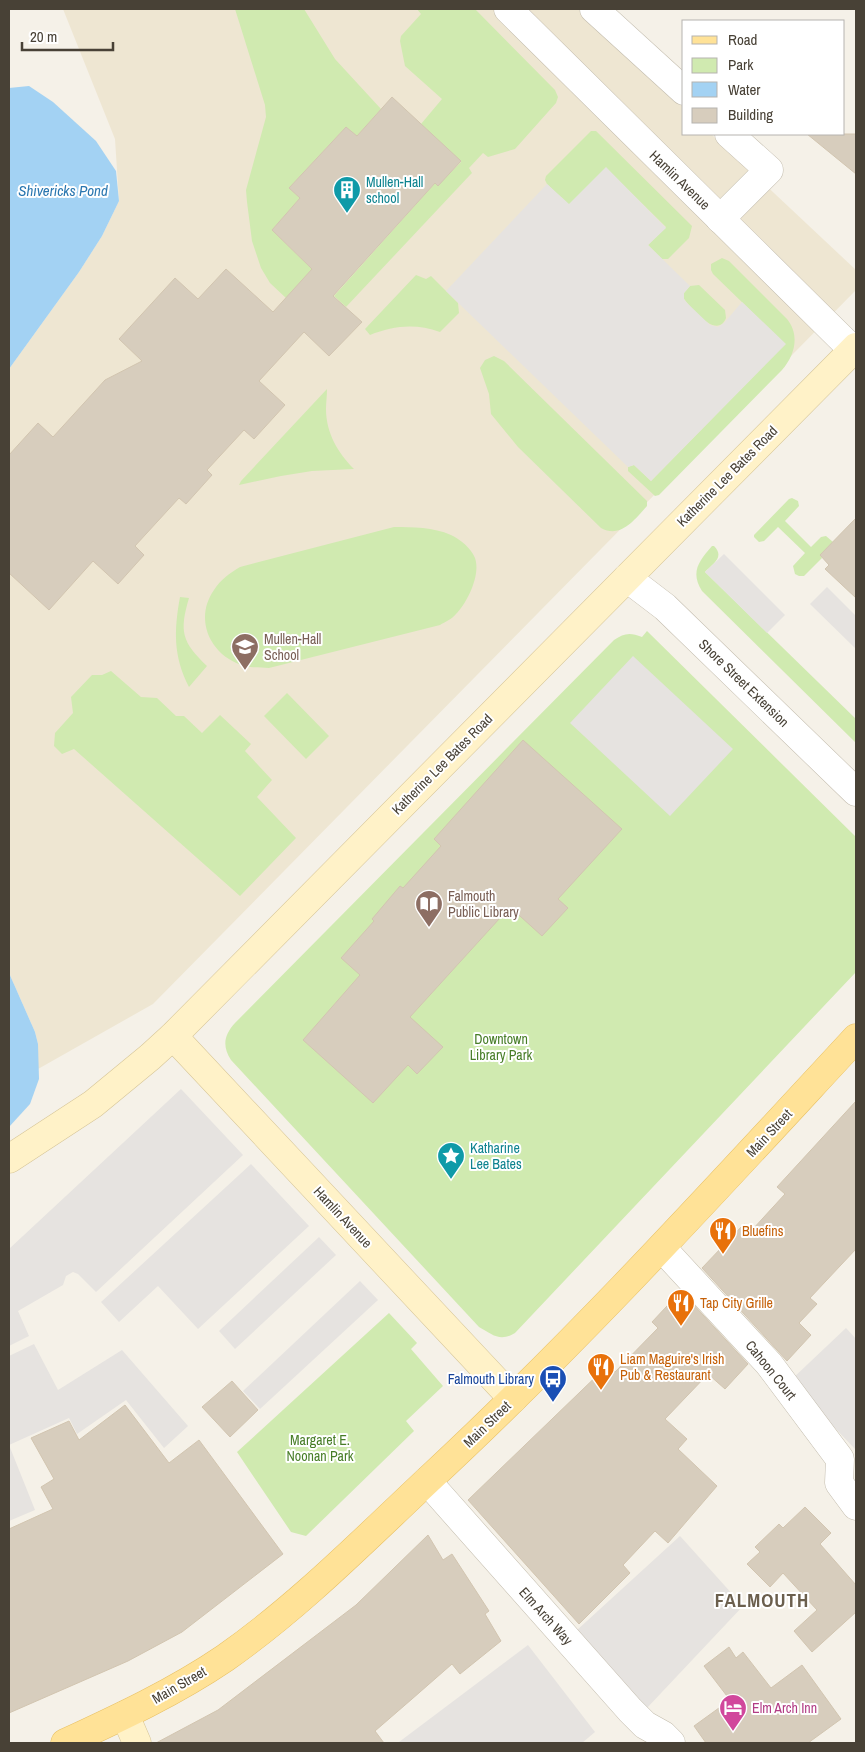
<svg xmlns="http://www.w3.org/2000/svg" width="865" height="1752" font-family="'Archivo Narrow',sans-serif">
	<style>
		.education { fill: #eee6d2 }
		.green { fill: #d0eab0 }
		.parking { fill: #e6e3e0 }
		.water { fill: #a3d2f3 }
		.building { fill: #d7cdbd; stroke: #d2c5b0 }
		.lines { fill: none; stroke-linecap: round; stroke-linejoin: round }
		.street-casing { stroke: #c3bcad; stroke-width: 29 }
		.secondary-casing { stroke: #d6c597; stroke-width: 29 }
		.primary-casing { stroke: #e8c063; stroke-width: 29 }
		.street { stroke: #fff; stroke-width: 28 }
		.secondary { stroke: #fff2c8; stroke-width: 28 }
		.primary { stroke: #ffe297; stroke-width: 28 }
		.labels { text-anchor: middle; stroke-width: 4; stroke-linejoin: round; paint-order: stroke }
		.street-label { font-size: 14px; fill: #484136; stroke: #fff }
		.culture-label { font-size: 14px; fill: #0d838f; stroke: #fff; text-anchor: start }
		.education-label { font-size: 14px; fill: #785e54; stroke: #fff; text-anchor: start }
		.park-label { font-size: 14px; fill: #477d27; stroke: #fff }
		.food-label { font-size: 14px; fill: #c56008; stroke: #fff; text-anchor: start }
		.transit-label { font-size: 14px; fill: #164399; stroke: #fff; text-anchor: end }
		.hotel-label { font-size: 14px; fill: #b23c85; stroke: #fff; text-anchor: start }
		.water-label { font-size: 15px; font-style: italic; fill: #2a77b0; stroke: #fff }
		.district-label { font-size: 19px; font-weight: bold; letter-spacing: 1px; fill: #6b5f4d; stroke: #fff }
	</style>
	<rect width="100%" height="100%" fill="#f5f1e8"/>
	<path class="education" d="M63,9H578L684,108V134H711L856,270V290L153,1004L38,1069V1044L35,1032L9,973V369L79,272L102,236L119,201L115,139Z"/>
	<g class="green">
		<path d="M235,9H304L335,59L381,109L357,136L346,127L289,188L300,198L272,230L312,269L286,298L270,283L261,268L252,241L247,202L246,190L266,117L265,105Z"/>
		<path d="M417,9H475L555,90L558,97L556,103L515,149L488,157L483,153L469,168L472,173L470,175L346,307L334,296L435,183L438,185L461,162L421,124L442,99L405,66L400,41L401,36L421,14Z"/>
		<path d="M591,131H596L692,226L689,238L668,259H662L648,245L666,227L606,168L569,205L547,184L545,180L546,176Z"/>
		<path d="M722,258L729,261L787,319C800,335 795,355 782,370L659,495L655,496L628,471V467L634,465L651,481L785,344L713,274L711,270V264Z"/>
		<path d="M416,275L426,279L431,276L458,303L459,313L440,332C415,323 393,326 370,335L365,329Z"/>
		<path d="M699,285L725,310L726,318C717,340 692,309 684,299V293L690,286Z"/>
		<path d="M494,356L504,361L647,501V506C635,519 621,539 601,528L518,447L491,414L489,394L480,368L485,360Z"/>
		<path d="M327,389C327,396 326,403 326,409C326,433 338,453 354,469L312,471L281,476L239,485L241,481Z"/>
		<path d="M792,498L798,501L799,506L785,521L811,547L821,537L826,536L833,542L820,555L822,558L804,576H799L795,574L793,566L805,553L778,527L764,541L759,542L754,537V535L789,499Z"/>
		<path d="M394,527C413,527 433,527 451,535C460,539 471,548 475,558C481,575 467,603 456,614C452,619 445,622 440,625L269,668C261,667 252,668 245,666C211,657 193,620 214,590C220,580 230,573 240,567Z"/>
		<path d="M712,546H714C725,557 713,564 705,572L856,719V743L702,591C690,572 699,561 712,546Z"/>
		<path d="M180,597L189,598C179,632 182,642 207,666L189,687C173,656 174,630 180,597Z"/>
		<path d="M647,631L856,837V972L515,1333C500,1342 493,1335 479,1327L231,1060C222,1046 224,1035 235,1023L614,640C624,633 630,632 642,637Z"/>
		<path d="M111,671L141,697L157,698L176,716H184L202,733L220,715L251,744L245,751L272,780L257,797L296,838L240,896L74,749L62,754L54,746L55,733L73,713L71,697L92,675H102Z"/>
		<path d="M287,693L329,736L306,759L264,716Z"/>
		<path d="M389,1313L417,1343L411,1349L443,1386L406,1421L414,1431L306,1536L291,1532L237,1452Z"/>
	</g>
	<g class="parking">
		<path d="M606,167L666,228L648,245L690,286L684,293V299L687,303L710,325L718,327L724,323L742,302L786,344L651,481L634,465L628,467L446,291L547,184L569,204Z"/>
		<path d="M724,554L785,615L767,633L705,572Z"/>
		<path d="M827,587L856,616V649L810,604Z"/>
		<path d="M633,656L733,749L670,816L570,723Z"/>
		<path d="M181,1089L243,1155L96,1292L78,1274L73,1272L66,1276L63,1285L18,1311L29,1336L9,1346V1249Z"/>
		<path d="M251,1164L309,1226L198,1329L158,1286L119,1322L101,1302Z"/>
		<path d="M319,1237L336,1255L235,1349L219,1331Z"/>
		<path d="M360,1281L378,1300L260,1409L243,1391Z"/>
		<path d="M846,1328L856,1339V1450L790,1381Z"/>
		<path d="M34,1344L58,1390L122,1350L188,1426L164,1448L126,1400L77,1434L69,1418L9,1445L35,1510L9,1521V1356Z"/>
		<path d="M680,1536L743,1606L646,1709L576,1631Z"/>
		<path d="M528,1645L595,1732L582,1743H400L399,1742Z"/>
	</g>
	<g class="water">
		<path d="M29,86L53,102L96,141L116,171L119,201L102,236L79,272L9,369V88Z"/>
		<path d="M9,973L35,1032L38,1044L39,1079L30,1104L9,1127Z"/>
	</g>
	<g class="building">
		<path d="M392,97L461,161L438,186L435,183L333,296L362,322L329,356L304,332L259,381L285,405L254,439L244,430L207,470L212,475L186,504L179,498L135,546L144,555L118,584L93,561L49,610L9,573V455L38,423L53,437L105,380L142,361L119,339L175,278L198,299L226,269L273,312L312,269L272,230L300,198L289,188L346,127L357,136Z"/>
		<path d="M807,134H856V174Z"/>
		<path d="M856,518V598L825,569L829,565L820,555Z"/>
		<path d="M523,740L622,829L558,899L568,908L542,936L510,907L410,1017L443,1047L417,1074L408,1065L373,1103L303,1040L360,975L341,958L374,921L372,919L400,886L403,888L441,846L434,839Z"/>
		<path d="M856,1101V1249L810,1298L817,1304L799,1323L811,1335L787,1361L702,1268L744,1224L752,1230L785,1194L777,1187Z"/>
		<path d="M681,1291L748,1364L725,1389L708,1374L665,1419L687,1439L678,1449L717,1486L668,1543L655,1531L623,1565L630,1573L579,1624L468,1500L608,1365L615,1372L658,1328L652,1322Z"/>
		<path d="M232,1381L258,1410L230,1437L202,1407Z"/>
		<path d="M125,1405L169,1463L199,1440L283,1554L182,1632L128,1661L9,1713V1529L53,1509L41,1487L54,1479L31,1438L69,1421L79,1440Z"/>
		<path d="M805,1507L831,1533L820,1544L856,1585V1612L812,1652L794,1631L817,1610L783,1573L770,1587L747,1564L760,1552L755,1547L779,1524L783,1528Z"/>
		<path d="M428,1535L443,1560L452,1554L489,1611L485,1614L501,1641L460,1674L452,1664L412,1699L375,1731L384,1743H156L218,1710L356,1605Z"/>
		<path d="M729,1647L736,1658L743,1652L771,1688L802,1665L841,1719L808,1743H706L694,1726L730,1700L704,1666Z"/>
	</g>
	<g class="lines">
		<defs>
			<g id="street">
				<path d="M508,9L853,350"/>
				<path d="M594,9L684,91"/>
				<path d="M720,219L769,170L729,134"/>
				<path d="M627,578L665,607L856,792"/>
				<path d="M662,1248L769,1364L840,1459L839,1483L856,1506"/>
				<path d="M427,1481L630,1710L645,1725L663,1735L671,1743"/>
			</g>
			<g id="secondary">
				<path d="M173,1036L513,1399"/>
				<path d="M9,1159L93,1104L150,1057L173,1036L856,347"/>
				<path d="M125,1715L137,1743"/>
			</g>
			<path id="primary" d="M65,1743C119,1718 175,1692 225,1658C299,1606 362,1542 427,1481C578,1341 716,1189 856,1038"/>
		</defs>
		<use href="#street" class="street-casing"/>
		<use href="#secondary" class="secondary-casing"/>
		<use href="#primary" class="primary-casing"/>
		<use href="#street" class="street"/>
		<use href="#secondary" class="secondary"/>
		<use href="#primary" class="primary"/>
	</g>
	<defs>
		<symbol id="building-pin" viewBox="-11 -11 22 30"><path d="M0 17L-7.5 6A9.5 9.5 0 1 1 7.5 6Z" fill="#0f9aa8" stroke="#fff"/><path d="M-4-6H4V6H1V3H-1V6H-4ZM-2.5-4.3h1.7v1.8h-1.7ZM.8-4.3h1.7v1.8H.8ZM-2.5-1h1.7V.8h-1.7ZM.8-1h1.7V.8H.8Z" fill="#fff"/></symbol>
		<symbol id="school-pin" viewBox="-11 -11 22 30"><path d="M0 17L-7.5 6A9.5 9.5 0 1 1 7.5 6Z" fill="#8d6e63" stroke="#fff"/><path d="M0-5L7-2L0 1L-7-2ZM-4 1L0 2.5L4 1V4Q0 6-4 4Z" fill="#fff"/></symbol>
		<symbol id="library-pin" viewBox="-11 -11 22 30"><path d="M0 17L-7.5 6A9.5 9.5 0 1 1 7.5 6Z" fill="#8d6e63" stroke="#fff"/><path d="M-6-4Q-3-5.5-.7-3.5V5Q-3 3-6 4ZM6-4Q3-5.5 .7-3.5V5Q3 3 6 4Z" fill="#fff"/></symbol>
		<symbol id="sight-pin" viewBox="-11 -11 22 30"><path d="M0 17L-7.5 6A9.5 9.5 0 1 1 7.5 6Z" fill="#0f9aa8" stroke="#fff"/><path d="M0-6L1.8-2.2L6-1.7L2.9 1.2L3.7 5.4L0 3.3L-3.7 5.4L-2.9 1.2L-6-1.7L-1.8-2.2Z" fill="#fff"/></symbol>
		<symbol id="restaurant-pin" viewBox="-11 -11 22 30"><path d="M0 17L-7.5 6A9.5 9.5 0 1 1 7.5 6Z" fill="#e8710a" stroke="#fff"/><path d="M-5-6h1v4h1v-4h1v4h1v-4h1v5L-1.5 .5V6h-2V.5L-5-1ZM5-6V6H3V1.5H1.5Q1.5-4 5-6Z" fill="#fff"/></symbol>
		<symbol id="bus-pin" viewBox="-11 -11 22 30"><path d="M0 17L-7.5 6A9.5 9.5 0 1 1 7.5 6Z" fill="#1a4fb4" stroke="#fff"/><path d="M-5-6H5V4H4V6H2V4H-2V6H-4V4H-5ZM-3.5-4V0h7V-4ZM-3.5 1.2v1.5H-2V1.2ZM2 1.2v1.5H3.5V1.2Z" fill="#fff"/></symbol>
		<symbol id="hotel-pin" viewBox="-11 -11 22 30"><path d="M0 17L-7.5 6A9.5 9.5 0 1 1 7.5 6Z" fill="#d1479c" stroke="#fff"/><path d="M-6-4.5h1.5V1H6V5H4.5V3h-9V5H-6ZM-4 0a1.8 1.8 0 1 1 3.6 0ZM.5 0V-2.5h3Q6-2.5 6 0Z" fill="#fff"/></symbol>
	</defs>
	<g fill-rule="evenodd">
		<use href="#building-pin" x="331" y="174" width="32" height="43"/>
		<use href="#school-pin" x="229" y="631" width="32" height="43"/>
		<use href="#library-pin" x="413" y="888" width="32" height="43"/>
		<use href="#sight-pin" x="435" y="1140" width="32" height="43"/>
		<use href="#restaurant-pin" x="707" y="1215" width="32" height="43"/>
		<use href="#restaurant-pin" x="665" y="1287" width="32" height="43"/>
		<use href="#restaurant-pin" x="585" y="1351" width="32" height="43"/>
		<use href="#bus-pin" x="537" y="1363" width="32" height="43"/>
		<use href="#hotel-pin" x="717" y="1692" width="32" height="43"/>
	</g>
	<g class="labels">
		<g class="street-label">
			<text transform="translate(680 180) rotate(44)" y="5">Hamlin Avenue</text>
			<text transform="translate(727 476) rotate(-45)" y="5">Katherine Lee Bates Road</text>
			<text transform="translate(744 683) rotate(44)" y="5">Shore Street Extension</text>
			<text transform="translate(442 764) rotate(-45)" y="5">Katherine Lee Bates Road</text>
			<text transform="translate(769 1133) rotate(-47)" y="5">Main Street</text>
			<text transform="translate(343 1217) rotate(47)" y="5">Hamlin Avenue</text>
			<text transform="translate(771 1370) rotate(51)" y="5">Cahoon Court</text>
			<text transform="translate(487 1424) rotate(-44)" y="5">Main Street</text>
			<text transform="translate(546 1616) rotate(48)" y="5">Elm Arch Way</text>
			<text transform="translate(179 1685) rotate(-30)" y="5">Main Street</text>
		</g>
		<g class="culture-label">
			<text x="366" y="187">Mullen-Hall<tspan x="366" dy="16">school</tspan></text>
			<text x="470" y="1153">Katharine<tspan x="470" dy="16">Lee Bates</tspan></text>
		</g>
		<g class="education-label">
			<text x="264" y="644">Mullen-Hall<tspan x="264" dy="16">School</tspan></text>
			<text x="448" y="901">Falmouth<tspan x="448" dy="16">Public Library</tspan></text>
		</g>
		<g class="park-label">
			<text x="501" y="1044">Downtown<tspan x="501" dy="16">Library Park</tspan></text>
			<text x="320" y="1445">Margaret E.<tspan x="320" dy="16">Noonan Park</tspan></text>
		</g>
		<g class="food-label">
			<text x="742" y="1236">Bluefins</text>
			<text x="700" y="1308">Tap City Grille</text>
			<text x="620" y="1364">Liam Maguire's Irish<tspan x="620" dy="16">Pub &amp; Restaurant</tspan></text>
		</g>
		<g class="transit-label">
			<text x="534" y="1384">Falmouth Library</text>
		</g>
		<g class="hotel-label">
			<text x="752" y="1713">Elm Arch Inn</text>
		</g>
		<g class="water-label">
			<text x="63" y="196">Shivericks Pond</text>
		</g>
		<g class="district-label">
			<text x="762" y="1607">FALMOUTH</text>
		</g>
	</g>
	<rect width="865" height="1752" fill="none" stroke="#484136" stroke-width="20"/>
	<rect x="682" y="20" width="162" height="115" fill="#ffffff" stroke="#b6b3af"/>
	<rect x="692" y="36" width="25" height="8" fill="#ffe297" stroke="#b6b3af"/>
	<text x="728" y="45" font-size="15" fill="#484136">Road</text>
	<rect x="692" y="58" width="25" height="15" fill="#d0eab0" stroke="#b6b3af"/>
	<text x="728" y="70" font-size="15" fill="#484136">Park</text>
	<rect x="692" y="82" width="25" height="15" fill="#a3d2f3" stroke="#b6b3af"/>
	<text x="728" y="95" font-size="15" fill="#484136">Water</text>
	<rect x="692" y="108" width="25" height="15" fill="#d7cdbd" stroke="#b6b3af"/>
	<text x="728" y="120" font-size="15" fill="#484136">Building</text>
	<path d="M22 42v8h91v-8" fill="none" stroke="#484136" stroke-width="2.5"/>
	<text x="30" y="42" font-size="15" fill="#484136" stroke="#ffffff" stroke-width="4" paint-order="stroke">20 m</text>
</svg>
